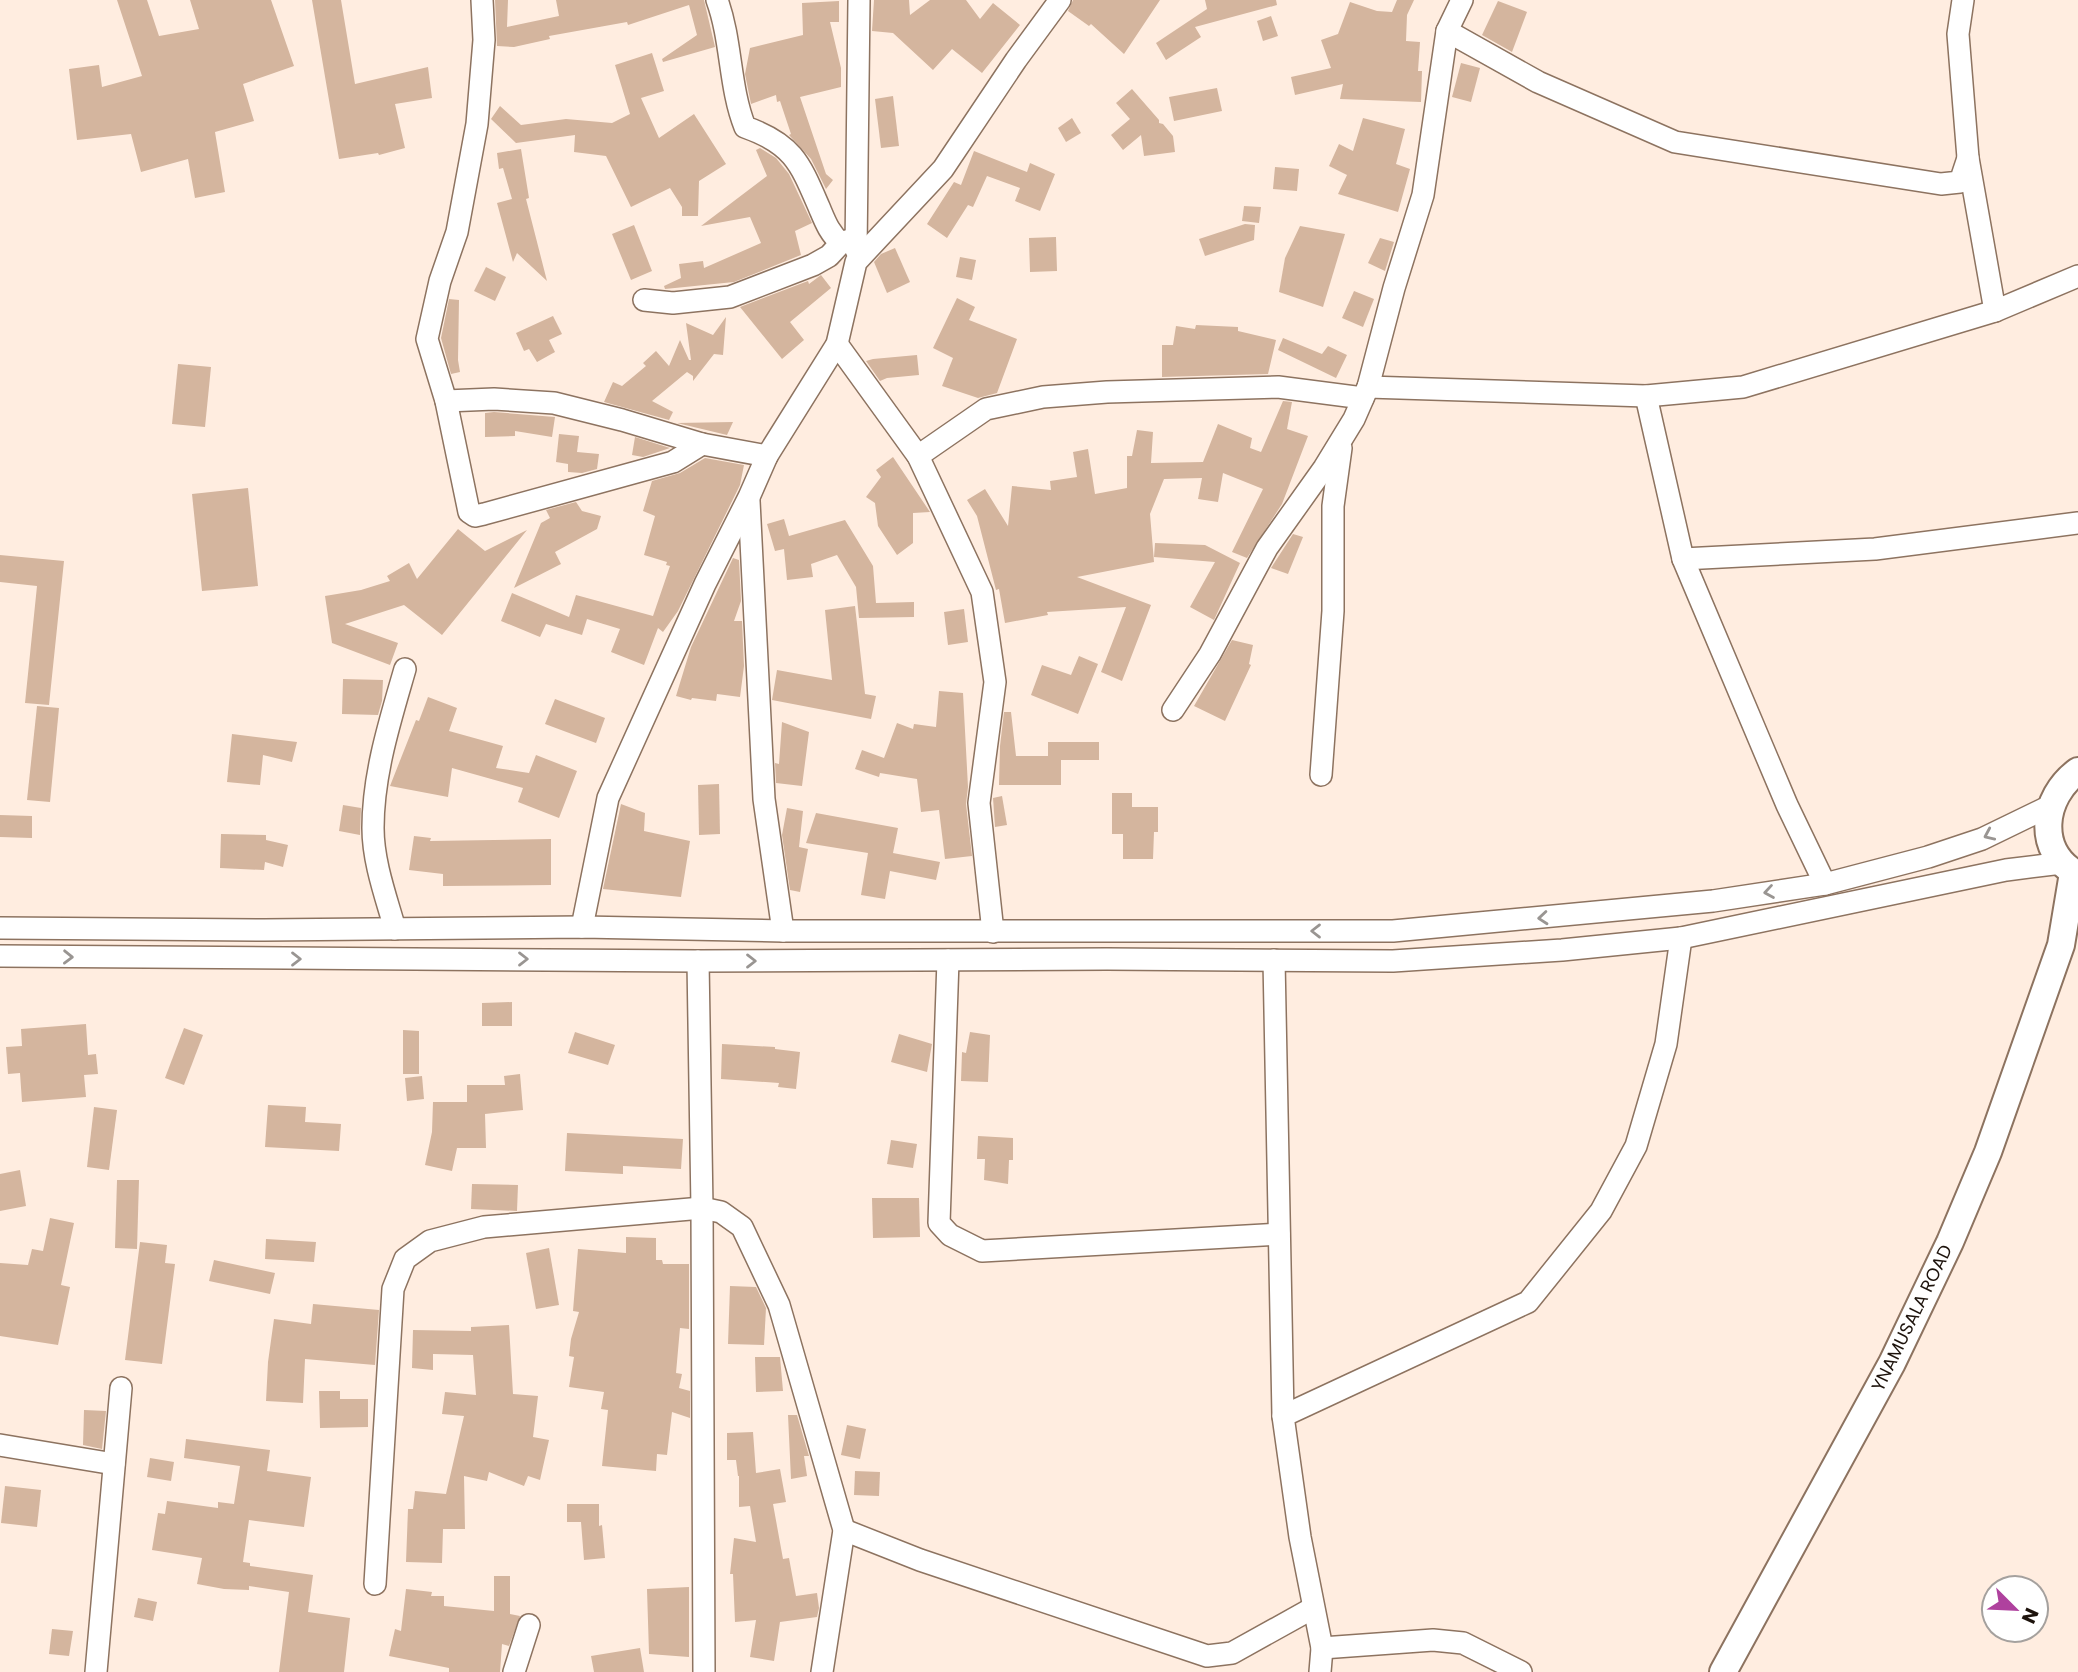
<svg xmlns="http://www.w3.org/2000/svg" width="2078" height="1672" font-family="Poppins,sans-serif">
	<style>
		.building { fill: #d4b59e }
		.lines { fill: none; stroke-linecap: round; stroke-linejoin: round }
		.minor-casing { stroke: #8d7360; stroke-width: 24 }
		.major-casing { stroke: #8d7360; stroke-width: 30 }
		.minor { stroke: #fff; stroke-width: 21 }
		.major { stroke: #fff; stroke-width: 26 }
		.oneway { stroke: #999592 }
		.labels { text-anchor: middle; stroke-width: 5; stroke-linejoin: round; paint-order: stroke }
		.street-label { font-size: 18px; fill: #1d130c; stroke: #fff }
	</style>
	<rect width="100%" height="100%" fill="#ffede0"/>
	<g class="building">
		<path d="M117,0H147L159,36L199,29L190,0H271L294,66L243,84L254,121L215,132L225,192L195,198L188,159L141,172L131,134L77,140L69,69L99,65L102,87L142,76Z"/>
		<path d="M312,0H341L355,84L428,67L432,98L395,104L405,148L379,155L378,153L339,159Z"/>
		<path d="M495,0H508L507,27L559,16L556,0H704L715,47L663,62L662,59L697,35L689,5L628,25L627,22L549,36L550,39L514,47L497,46Z"/>
		<path d="M874,0H909L910,15L930,0H966L980,19L993,3L1020,25L982,73L952,49L933,70L893,33L872,31Z"/>
		<path d="M1073,0H1160L1124,54L1091,24L1089,26L1068,11Z"/>
		<path d="M1205,0H1276L1277,5L1195,27L1201,37L1166,60L1156,43L1207,9Z"/>
		<path d="M1397,0H1414L1407,15L1406,41L1420,42L1418,71H1422L1421,102L1340,99L1343,84L1295,95L1291,77L1331,68L1321,40L1338,34L1350,2L1377,11L1392,12Z"/>
		<path d="M839,1V22H830L841,68V87L800,97L826,174L833,180L826,189L811,159L789,135L791,134L780,101L777,102L776,95L751,104L745,74L750,48L803,35L802,3Z"/>
		<path d="M1498,1L1527,12L1512,52L1482,35Z"/>
		<path d="M1271,16L1278,36L1263,41L1257,21Z"/>
		<path d="M652,53L664,91L641,98L659,138L694,114L726,164L699,181L698,216H682V207L670,188L631,207L606,156L574,152L575,135L516,143L491,119L500,106L521,125L566,119L612,123L630,114L615,65Z"/>
		<path d="M1461,63L1480,68L1471,102L1452,97Z"/>
		<path d="M1217,88L1222,111L1174,121L1169,97Z"/>
		<path d="M1132,89L1159,120V123L1163,124L1173,136L1175,152L1144,156L1141,135L1123,150L1111,135L1130,119L1116,103Z"/>
		<path d="M893,96L899,146L881,148L875,99Z"/>
		<path d="M1072,118L1081,133L1066,142L1058,128Z"/>
		<path d="M1363,118L1405,129L1396,164L1410,169L1398,212L1338,194L1347,175L1329,166L1339,144L1353,151Z"/>
		<path d="M760,148L776,158L789,174L812,223L795,231L801,255L734,282L665,289L664,286L681,278L679,264L703,261L704,268L761,243L750,217L701,226L767,176L756,150Z"/>
		<path d="M521,149L529,198L526,199L547,281L517,253L513,262L497,203L512,199L503,168L499,169L497,153Z"/>
		<path d="M974,151L1027,172L1030,163L1055,174L1040,211L1015,201L1020,188L987,176L973,207L968,205L947,238L927,224L954,182L961,185Z"/>
		<path d="M1275,167L1299,169L1297,191L1273,189Z"/>
		<path d="M1244,206L1261,207L1259,223L1242,221Z"/>
		<path d="M1245,224L1255,225L1254,240L1205,256L1199,239Z"/>
		<path d="M634,225L652,271L631,280L612,234Z"/>
		<path d="M1300,226L1345,234L1323,307L1279,292L1285,258Z"/>
		<path d="M1056,237L1057,271L1030,272L1029,238Z"/>
		<path d="M1380,238L1394,242L1385,271L1368,263Z"/>
		<path d="M895,248L910,282L887,293L874,262L881,254Z"/>
		<path d="M960,257L976,260L972,280L956,277Z"/>
		<path d="M486,267L506,277L495,301L474,291Z"/>
		<path d="M821,275L831,288L790,322L804,340L782,359L740,307L808,281L809,284Z"/>
		<path d="M1354,291L1374,299L1363,327L1342,318Z"/>
		<path d="M957,298L975,307L969,320L1017,339L997,393L978,398L942,386L953,358L933,348Z"/>
		<path d="M449,299L459,300L458,360L460,372L451,374L441,338Z"/>
		<path d="M553,316L562,334L549,340L555,352L537,362L529,349L524,351L516,333Z"/>
		<path d="M726,317L723,355L714,354L693,381V376L687,372L652,401L673,412L669,420L604,402L613,382L622,386L646,366L643,363L656,351L669,366L680,340L689,360H691L686,323L713,335Z"/>
		<path d="M1196,325L1238,327V331L1276,340L1268,374L1162,377V345H1173L1176,326L1195,329Z"/>
		<path d="M1283,338L1322,354L1328,346L1347,355L1336,378L1278,350Z"/>
		<path d="M917,355L919,375L887,378L880,381L866,361L873,359Z"/>
		<path d="M178,364L211,367L205,427L172,424Z"/>
		<path d="M1283,401L1292,402L1287,429L1308,436L1282,504L1247,558L1232,552L1263,489L1223,473L1218,502L1198,499L1202,478L1164,479L1150,514L1154,562L1077,577L1151,605L1122,681L1101,672L1126,607L1047,612L1048,615L1005,623L999,589L996,590L977,516L967,500L985,489L1008,526L1012,486L1051,490L1050,481L1077,477L1073,452L1088,449L1095,494L1127,488V456H1132L1137,430L1153,432L1151,463L1203,462L1218,424L1252,438L1250,448L1261,452Z"/>
		<path d="M494,412L555,417L552,437L515,431V436L485,437V413Z"/>
		<path d="M733,422L727,435L677,423Z"/>
		<path d="M559,434L579,436L577,452L599,454L597,469L582,473L568,472V464L556,462Z"/>
		<path d="M635,437L670,448L643,457L632,455Z"/>
		<path d="M893,457L930,512L913,513V543L897,555L878,526L875,503L866,497L881,477L876,470Z"/>
		<path d="M705,458L744,465L740,485L678,611L663,632L658,628L644,665L611,652L620,629L587,619L582,635L546,624L540,637L501,621L512,593L569,617L576,595L653,616L670,566L666,565L667,562L644,555L655,516L643,511L652,481L680,473Z"/>
		<path d="M248,488L258,586L202,591L192,494Z"/>
		<path d="M576,502L582,511L601,516L597,529L555,552L561,564L514,588L541,523L550,518L546,510Z"/>
		<path d="M784,519L789,536L845,520L873,566L876,603L914,602V617L859,618L856,587L837,555L811,564L813,577L787,580L784,549L775,551L767,524Z"/>
		<path d="M458,529L485,551L527,530L442,635L404,605L345,624L398,643L390,665L332,643L325,596L361,590L390,581L387,576L409,563L417,579Z"/>
		<path d="M1293,534L1303,537L1288,574L1271,568Z"/>
		<path d="M1155,543L1205,545L1240,563L1214,620L1190,607L1215,562L1154,557Z"/>
		<path d="M0,555L64,561L49,705L25,703L37,586L0,582Z"/>
		<path d="M733,558L739,560L741,601L734,621H742L744,666L740,697L717,694L716,701L692,698L691,700L676,696L691,647Z"/>
		<path d="M855,606L865,694L876,696L871,719L772,700L777,670L832,680L825,610Z"/>
		<path d="M964,609L968,642L948,645L944,612Z"/>
		<path d="M1232,640L1253,645L1249,664L1251,665L1225,721L1194,706Z"/>
		<path d="M1079,656L1098,664L1078,714L1031,695L1042,665L1071,675Z"/>
		<path d="M343,679L383,680L382,701L378,715L342,714Z"/>
		<path d="M939,691L963,693L968,787L966,804L972,856L945,859L939,810L921,812L917,779L880,773L879,777L855,769L862,750L884,758L897,723L913,729L914,724L936,727Z"/>
		<path d="M428,697L457,708L449,731L503,746L496,768L529,773L536,755L577,771L559,818L518,802L523,788L452,768L448,797L390,786L416,720L419,721Z"/>
		<path d="M555,699L605,718L596,743L545,724Z"/>
		<path d="M37,706L59,708L50,802L27,800Z"/>
		<path d="M1004,712H1011L1016,756H1048V742H1099V760H1061V785H999L1000,746Z"/>
		<path d="M782,722L809,732L802,786L776,783L775,763L779,764Z"/>
		<path d="M232,734L297,742L292,762L263,755L260,785L227,782Z"/>
		<path d="M719,784L720,834L699,835L698,785Z"/>
		<path d="M1112,793H1132V807H1158V832H1154L1153,859H1123V834H1112Z"/>
		<path d="M1002,796L1007,825L995,827L993,798Z"/>
		<path d="M621,804L645,813L644,831L690,841L681,897L603,889Z"/>
		<path d="M343,805L361,808L360,835L339,831Z"/>
		<path d="M787,808L803,811L799,847L808,849L800,892L790,890L782,835Z"/>
		<path d="M816,813L898,828L893,853L940,862L936,880L890,871L885,899L861,895L868,853L806,843Z"/>
		<path d="M0,815L32,816V838L0,837Z"/>
		<path d="M221,834L266,835V840L288,845L283,867L265,862L264,870L220,868Z"/>
		<path d="M414,836L431,838L430,841L551,839V885L443,886V874L409,870Z"/>
		<path d="M512,1002V1026H482V1003Z"/>
		<path d="M86,1024L88,1055L96,1054L98,1074L84,1075L86,1097L22,1102L20,1073L8,1074L6,1047L22,1046L21,1029Z"/>
		<path d="M184,1028L203,1035L184,1085L165,1078Z"/>
		<path d="M403,1030L419,1031V1074H403Z"/>
		<path d="M575,1032L615,1045L608,1065L568,1053Z"/>
		<path d="M970,1032L990,1035L988,1082L961,1081L962,1052L966,1053Z"/>
		<path d="M899,1034L932,1044L927,1072L891,1062Z"/>
		<path d="M722,1044L775,1047V1049L800,1052L796,1089L778,1087L779,1083L721,1079Z"/>
		<path d="M520,1074L523,1110L485,1114L486,1148H457L452,1171L425,1165L432,1132L433,1102H467V1085H505L504,1076Z"/>
		<path d="M422,1076L424,1099L407,1101L405,1078Z"/>
		<path d="M268,1105L306,1107L305,1122L341,1124L339,1151L265,1147Z"/>
		<path d="M94,1107L117,1110L109,1170L87,1167Z"/>
		<path d="M567,1133L683,1139L681,1169L623,1166V1174L565,1171Z"/>
		<path d="M978,1136L1013,1138V1160H1009L1008,1184L984,1180L985,1159H977Z"/>
		<path d="M891,1140L917,1144L913,1168L887,1164Z"/>
		<path d="M20,1170L26,1206L0,1211V1174Z"/>
		<path d="M117,1180H139L137,1249L115,1248Z"/>
		<path d="M472,1184L518,1185L517,1211L471,1209Z"/>
		<path d="M872,1198H919L920,1237L873,1238Z"/>
		<path d="M50,1218L74,1223L61,1285L70,1287L58,1345L0,1336V1263L28,1265L32,1249L43,1251Z"/>
		<path d="M626,1237L656,1238V1260H662L663,1264H689V1329L680,1328L676,1373L682,1374L679,1388L690,1391V1418L672,1412L667,1455L657,1454L656,1471L602,1466L608,1410L601,1409L604,1392L569,1387L574,1357L569,1356L571,1339L579,1312L573,1311L578,1249L626,1253Z"/>
		<path d="M266,1239L316,1242L314,1262L265,1259Z"/>
		<path d="M140,1242L167,1245L165,1263L175,1264L162,1364L125,1360Z"/>
		<path d="M549,1248L559,1305L536,1309L526,1253Z"/>
		<path d="M214,1260L275,1273L270,1294L209,1281Z"/>
		<path d="M730,1286L756,1287L766,1308L764,1345L728,1344Z"/>
		<path d="M313,1304L379,1310L375,1365L305,1359L303,1403L266,1401L268,1362L274,1319L311,1324Z"/>
		<path d="M509,1325L513,1394L538,1396L533,1437L549,1440L540,1480L528,1476L524,1486L489,1472L487,1481L464,1476L465,1529H443L442,1563L406,1562L408,1509H413L415,1491L446,1494L464,1416L442,1414L445,1392L476,1395L473,1355L433,1354V1370L412,1368L413,1330L471,1331V1327Z"/>
		<path d="M755,1357H780L783,1391L756,1392Z"/>
		<path d="M319,1391H340V1399H368V1427L320,1428Z"/>
		<path d="M84,1410L106,1411L102,1449L83,1445Z"/>
		<path d="M788,1415H797L809,1456H804L807,1476L791,1479Z"/>
		<path d="M847,1425L866,1429L860,1459L841,1455Z"/>
		<path d="M753,1432L756,1473L780,1469L786,1502L773,1504L783,1559L789,1558L796,1596L817,1593L819,1608L817,1617L780,1622L774,1661L750,1657L756,1620L735,1622L733,1574H730L734,1538L756,1542L750,1506L739,1507V1476H738L736,1460H727V1433Z"/>
		<path d="M186,1439L270,1450L267,1471L311,1477L304,1527L249,1520L243,1562L250,1563V1566L313,1575L308,1612L350,1618L344,1672H279L289,1592L249,1586V1590L224,1589L197,1584L202,1558L152,1550L158,1513L165,1514L167,1501L218,1508V1502L234,1504L240,1466L184,1458Z"/>
		<path d="M150,1458L174,1462L171,1481L147,1477Z"/>
		<path d="M855,1471L880,1472L879,1496L854,1495Z"/>
		<path d="M5,1486L41,1490L37,1527L1,1523Z"/>
		<path d="M567,1504H599V1526L602,1525L605,1558L584,1560L581,1522H567Z"/>
		<path d="M494,1576H510V1614L520,1616L509,1646L502,1644L500,1672H449V1668L389,1656L395,1629L401,1631L406,1589L432,1592L431,1596H444V1606L494,1611Z"/>
		<path d="M689,1587V1657L649,1654L647,1589Z"/>
		<path d="M138,1598L157,1602L153,1621L134,1617Z"/>
		<path d="M52,1629L73,1631L69,1656L49,1654Z"/>
		<path d="M640,1648L644,1672H594L591,1656Z"/>
	</g>
	<g class="lines">
		<defs>
			<g id="minor">
				<path d="M482,0L484,40L477,124L457,232L440,281L427,339L446,401L469,512L475,516L484,514L673,462L702,444"/>
				<path d="M717,0C732,41 729,87 745,127C793,144 800,163 819,207C825,221 829,233 841,243L856,238"/>
				<path d="M1963,0L1958,34L1968,158L1995,311"/>
				<path d="M1447,31L1538,82L1675,142L1941,184L1960,182L1968,158"/>
				<path d="M856,250L859,0"/>
				<path d="M644,300L673,303L730,297L813,265L829,256L841,243"/>
				<path d="M837,344L918,456L982,592L995,682L979,803L993,932"/>
				<path d="M1368,387L1646,396L1743,387L1995,311L2078,276"/>
				<path d="M1646,396L1683,559L1787,805L1825,884"/>
				<path d="M446,401L494,399L554,403L622,420L702,444L767,456"/>
				<path d="M918,456L986,409L1043,397L1107,392L1278,387L1363,398"/>
				<path d="M749,501L764,799L783,931"/>
				<path d="M1683,559L1875,549L2078,523"/>
				<path d="M1173,710L1210,654L1267,548L1324,468L1354,419L1368,387L1394,288L1423,195L1447,31L1462,0"/>
				<path d="M1321,775L1333,611V506L1341,448"/>
				<path d="M582,927L608,798L705,584L749,497L767,456L837,344L856,262L943,169L1016,60L1060,0"/>
				<path d="M0,928L264,930L582,927L783,931H1393L1713,901L1825,884L1928,857L1982,839L2050,806"/>
				<path d="M395,929C386,897 373,862 373,828C373,774 390,721 405,669"/>
				<path d="M0,956L698,961L1107,959L1393,961L1562,950L1681,938L2006,870L2062,863"/>
				<path d="M948,960L939,1223L950,1235L982,1251L1279,1234"/>
				<path d="M1274,960L1283,1416"/>
				<path d="M698,961L702,1208L704,1672"/>
				<path d="M0,1445L114,1464"/>
				<path d="M844,1530L920,1560L1207,1656L1232,1653L1313,1608"/>
				<path d="M375,1584L393,1289L405,1259L430,1241L484,1227L702,1208L721,1212L742,1227L779,1305L844,1530L822,1672"/>
				<path d="M1322,1648L1433,1640L1463,1643L1521,1672"/>
				<path d="M96,1672L121,1388"/>
				<path d="M514,1672L529,1625"/>
				<path d="M1320,1672L1322,1648L1300,1537L1283,1416L1528,1302L1601,1211L1636,1146L1666,1044L1681,938"/>
			</g>
			<g id="major">
				<path d="M2078,771C2042,797 2035,851 2078,875"/>
				<path d="M1723,1672L1892,1363L1950,1242L1988,1152L2061,945L2073,873"/>
			</g>
		</defs>
		<use href="#minor" class="minor-casing"/>
		<use href="#major" class="major-casing"/>
		<use href="#minor" class="minor"/>
		<use href="#major" class="major"/>
	</g>
	<defs><path id="oneway-chevron" d="M-2-3.5L2.5 0L-2 3.5" fill="none" stroke-width="1.6" stroke-linecap="round" stroke-linejoin="round" transform="scale(1.75)"/></defs>
	<g class="oneway">
		<use href="#oneway-chevron" transform="translate(1989 835) rotate(156)"/>
		<use href="#oneway-chevron" transform="translate(1769 892) rotate(171)"/>
		<use href="#oneway-chevron" transform="translate(1543 918) rotate(175)"/>
		<use href="#oneway-chevron" transform="translate(1316 931) rotate(180)"/>
		<use href="#oneway-chevron" transform="translate(68 957) rotate(1)"/>
		<use href="#oneway-chevron" transform="translate(296 959)"/>
		<use href="#oneway-chevron" transform="translate(523 959)"/>
		<use href="#oneway-chevron" transform="translate(751 961)"/>
	</g>
	<g class="labels">
		<g class="street-label">
			<text transform="translate(1912 1318) rotate(-64)" y="6">YNAMUSALA ROAD</text>
		</g>
	</g>
	<g transform="translate(2015 1609) rotate(114)"><circle r="33" fill="#ffffff" stroke="#a5a19e" stroke-width="2"/>
	<path d="M0-5L12 26L0 18L-12 26Z" fill="#af419e"/>
	<text y="-10" font-size="19" font-weight="bold" text-anchor="middle" fill="#1d130c">N</text>
	</g>
</svg>
